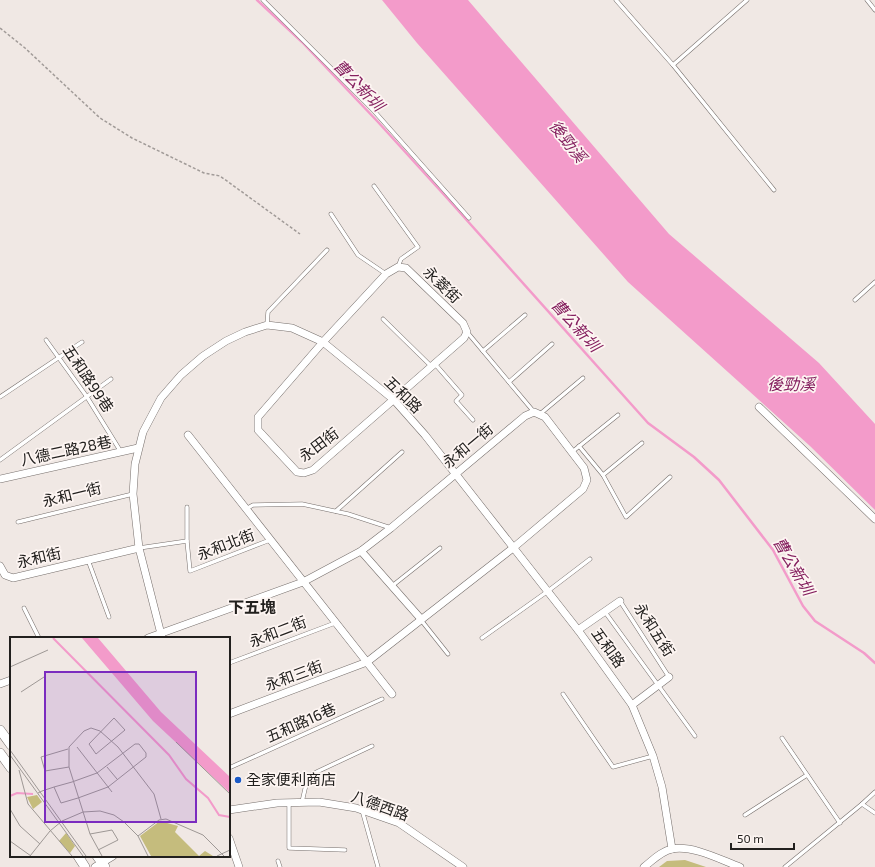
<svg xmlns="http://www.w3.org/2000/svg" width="875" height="867" font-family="'Exo 2','Noto Sans TC',sans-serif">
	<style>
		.green { fill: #c5bc7d }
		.water { fill: #f39bca }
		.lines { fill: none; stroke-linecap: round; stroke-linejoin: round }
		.stream { stroke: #f39bca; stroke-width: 2.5 }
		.service-casing { stroke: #766f6c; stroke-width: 4.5 }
		.minor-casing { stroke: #766f6c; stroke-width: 8 }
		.tertiary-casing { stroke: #766f6c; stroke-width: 10 }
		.path { stroke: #a19b98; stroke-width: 1.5; stroke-dasharray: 3 2; stroke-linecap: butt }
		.service { stroke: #fff; stroke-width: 3.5 }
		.minor { stroke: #fff; stroke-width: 7 }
		.tertiary { stroke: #fff; stroke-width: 9 }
		.poi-dot { fill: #1c5bc7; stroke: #fdf5f2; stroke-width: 1.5 }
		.labels { text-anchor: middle; stroke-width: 3.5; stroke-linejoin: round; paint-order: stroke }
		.street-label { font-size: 15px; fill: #22201e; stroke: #fdf5f2 }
		.poi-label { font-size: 15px; fill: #22201e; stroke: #fdf5f2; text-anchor: start }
		.water-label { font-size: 16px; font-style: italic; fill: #85205f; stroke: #fdf5f2 }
		.neighbourhood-label { font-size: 16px; font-weight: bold; fill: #22201e; stroke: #fdf5f2 }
		.inset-river { fill: none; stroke: #f39bca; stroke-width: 2 }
		.inset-road { fill: none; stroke: #9e9895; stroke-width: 1 }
		.view { fill: #7b2cbf; fill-opacity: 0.15; stroke: #7b2cbf; stroke-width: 2 }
		.inset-edge { fill: none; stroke: #22201e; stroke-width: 2 }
	</style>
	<rect width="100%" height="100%" fill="#f0e8e4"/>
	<path class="green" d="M685,860L706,867H659L667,861Z"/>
	<path class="water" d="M382,0H468L669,234L819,363L875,424V510L810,446L628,282L417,43Z"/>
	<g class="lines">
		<path class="stream" d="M257,0L302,42L378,122L447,198L648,423L694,457L719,480L773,550L803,606L815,621L864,653L875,663"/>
		<defs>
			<g id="service">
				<path d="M263,0L374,111L469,218"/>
				<path d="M616,0L673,65L774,190"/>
				<path d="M867,0L875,10"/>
				<path d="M673,65L747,0"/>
				<path d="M374,186L418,247L401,259L398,267"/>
				<path d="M331,214L358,255L386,274"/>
				<path d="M855,300L875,282"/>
				<path d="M383,319L431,366"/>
				<path d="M267,325L268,312L327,250"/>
				<path d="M467,332L534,412"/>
				<path d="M46,340L87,397L121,452"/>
				<path d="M483,351L525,315"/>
				<path d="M435,364L462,395L456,401L473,420"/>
				<path d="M509,382L552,344"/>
				<path d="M0,397L82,342"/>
				<path d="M540,414L583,378"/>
				<path d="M579,446L603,475L626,517L670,477"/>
				<path d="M572,452L618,415"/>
				<path d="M0,460L111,379"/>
				<path d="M603,475L642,443"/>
				<path d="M187,507V541L190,571L270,540"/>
				<path d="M246,509L253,505L302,504L348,514L391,528"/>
				<path d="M336,511L402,452"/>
				<path d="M18,522L133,494"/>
				<path d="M139,548L187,541"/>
				<path d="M88,560L109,617"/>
				<path d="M392,586L440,548"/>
				<path d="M620,601L669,677"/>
				<path d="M24,608L39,638"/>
				<path d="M605,612L695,736"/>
				<path d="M421,620L448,654"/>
				<path d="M482,638L548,591L590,559"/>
				<path d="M229,663L335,623"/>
				<path d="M563,694L613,767L653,756"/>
				<path d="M782,738L840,823"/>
				<path d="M229,768L382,699"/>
				<path d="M302,802L308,776L372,746"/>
				<path d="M289,803V848L345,850"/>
				<path d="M862,804L875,813"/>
				<path d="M362,810L378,867"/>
				<path d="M745,815L807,775"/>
				<path d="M278,861L280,867"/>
				<path d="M785,867L862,804L875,792"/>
			</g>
			<g id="minor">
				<path d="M398,267L406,268L463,323L467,332L464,338L313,470L304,473L297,472L258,430V417L323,342L386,274Z"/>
				<path d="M759,407L875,519"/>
				<path d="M188,435L392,694"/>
				<path d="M0,479L138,448"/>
				<path d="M361,551L421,619"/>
				<path d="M0,566L5,575L13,578L139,548"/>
				<path d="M578,630L620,601"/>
				<path d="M148,638L303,582L361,551L391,528L525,416L534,412L545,417L584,468L587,480L583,489L513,548L367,662L229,714"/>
				<path d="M162,638L139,548L133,494L135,464L143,432L161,398L181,375L203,356L226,341L245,332L267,325L292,328L323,342L394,400L425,435L578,630L632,705L653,756L662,787L672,849"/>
				<path d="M0,684L11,680"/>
				<path d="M632,705L669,677"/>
				<path d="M229,810L277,803L319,802L356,808L399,823L463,867"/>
				<path d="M229,838L239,867"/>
				<path d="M95,867L113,856"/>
				<path d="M644,867C652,861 661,851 672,849C693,845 721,860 740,867"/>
			</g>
			<g id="tertiary">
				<path d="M0,730L11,745"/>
				<path d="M0,753L11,768"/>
				<path d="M78,856L85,867"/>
				<path d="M97,856L105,867"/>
			</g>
		</defs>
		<use href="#service" class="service-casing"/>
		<use href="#minor" class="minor-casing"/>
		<use href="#tertiary" class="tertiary-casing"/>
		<path class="path" d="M0,28L25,48L100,118L132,138L204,173L220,176L300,234"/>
		<use href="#service" class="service"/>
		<use href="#minor" class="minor"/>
		<use href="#tertiary" class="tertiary"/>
	</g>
	<circle class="poi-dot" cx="238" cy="780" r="4"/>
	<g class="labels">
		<g class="street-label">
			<text transform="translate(442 285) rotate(44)" y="5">永菱街</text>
			<text transform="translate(88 379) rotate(56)" y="5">五和路99巷</text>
			<text transform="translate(403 395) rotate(44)" y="5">五和路</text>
			<text transform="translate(319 445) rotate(-37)" y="5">永田街</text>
			<text transform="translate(468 446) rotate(-40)" y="5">永和一街</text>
			<text transform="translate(66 451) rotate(-12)" y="5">八德二路28巷</text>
			<text transform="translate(72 495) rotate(-14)" y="5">永和一街</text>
			<text transform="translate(226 545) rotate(-21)" y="5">永和北街</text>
			<text transform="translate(39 558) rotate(-13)" y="5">永和街</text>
			<text transform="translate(654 630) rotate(57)" y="5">永和五街</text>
			<text transform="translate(278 632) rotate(-21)" y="5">永和二街</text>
			<text transform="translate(608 648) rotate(54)" y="5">五和路</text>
			<text transform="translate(294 676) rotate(-20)" y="5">永和三街</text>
			<text transform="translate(301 723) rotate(-24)" y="5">五和路16巷</text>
			<text transform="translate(380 806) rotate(20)" y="5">八德西路</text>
		</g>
		<g class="poi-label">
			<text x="246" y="785">全家便利商店</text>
		</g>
		<g class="water-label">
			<text transform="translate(359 85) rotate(46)" y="6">曹公新圳</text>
			<text transform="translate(568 141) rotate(52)" y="6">後勁溪</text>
			<text transform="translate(576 325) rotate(48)" y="6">曹公新圳</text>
			<text x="791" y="390">後勁溪</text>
			<text transform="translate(794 566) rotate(60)" y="6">曹公新圳</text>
		</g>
		<g class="neighbourhood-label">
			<text x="252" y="613">下五塊</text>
		</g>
	</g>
	<g transform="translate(10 637)">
		<rect width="220" height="220" fill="#f0e8e4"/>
		<path d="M27,158L32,165L23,172L17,160ZM150,184L168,189L165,195L189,219L195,214L203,219H141L130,199ZM56,196L65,209L60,216L49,204Z" fill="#c5bc7d"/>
		<path d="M72,1H88L151,75L220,140V156L143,84Z" fill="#f39bca"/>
		<path class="inset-river" d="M43,1L159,118L176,142L198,161L209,178L220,180M0,159L7,156L23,157"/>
		<path class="inset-road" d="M0,30L38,13M11,55L34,40M104,81L115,93L86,117L79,107ZM166,105L220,157M67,110L102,155M58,112L31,120L35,134L59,130M0,113L76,219M0,118L73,219M97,130L107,142M9,133L18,167L62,219M28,156L32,154L44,150L62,145L87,136L125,107H129L136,116V120L98,150L68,161L51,166L44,150M0,172L10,189L30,207M80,197L102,193L108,203L88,213M128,199L149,183L156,182L193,198L214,219M0,204L21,219M20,219L40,194L52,184L73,175L90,174L104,178L114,185L128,199L138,219M92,219L80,197L59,130V110L74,94L81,91L90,94L108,110L144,157L151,182M207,219L220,213"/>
		<path class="view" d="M35,35H186V185H35Z"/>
		<rect width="220" height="220" class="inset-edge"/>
	</g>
	<path d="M731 843v6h63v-6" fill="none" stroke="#22201e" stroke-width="2"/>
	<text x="737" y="843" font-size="12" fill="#22201e" stroke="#fdf5f2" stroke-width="3" paint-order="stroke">50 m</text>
</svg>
